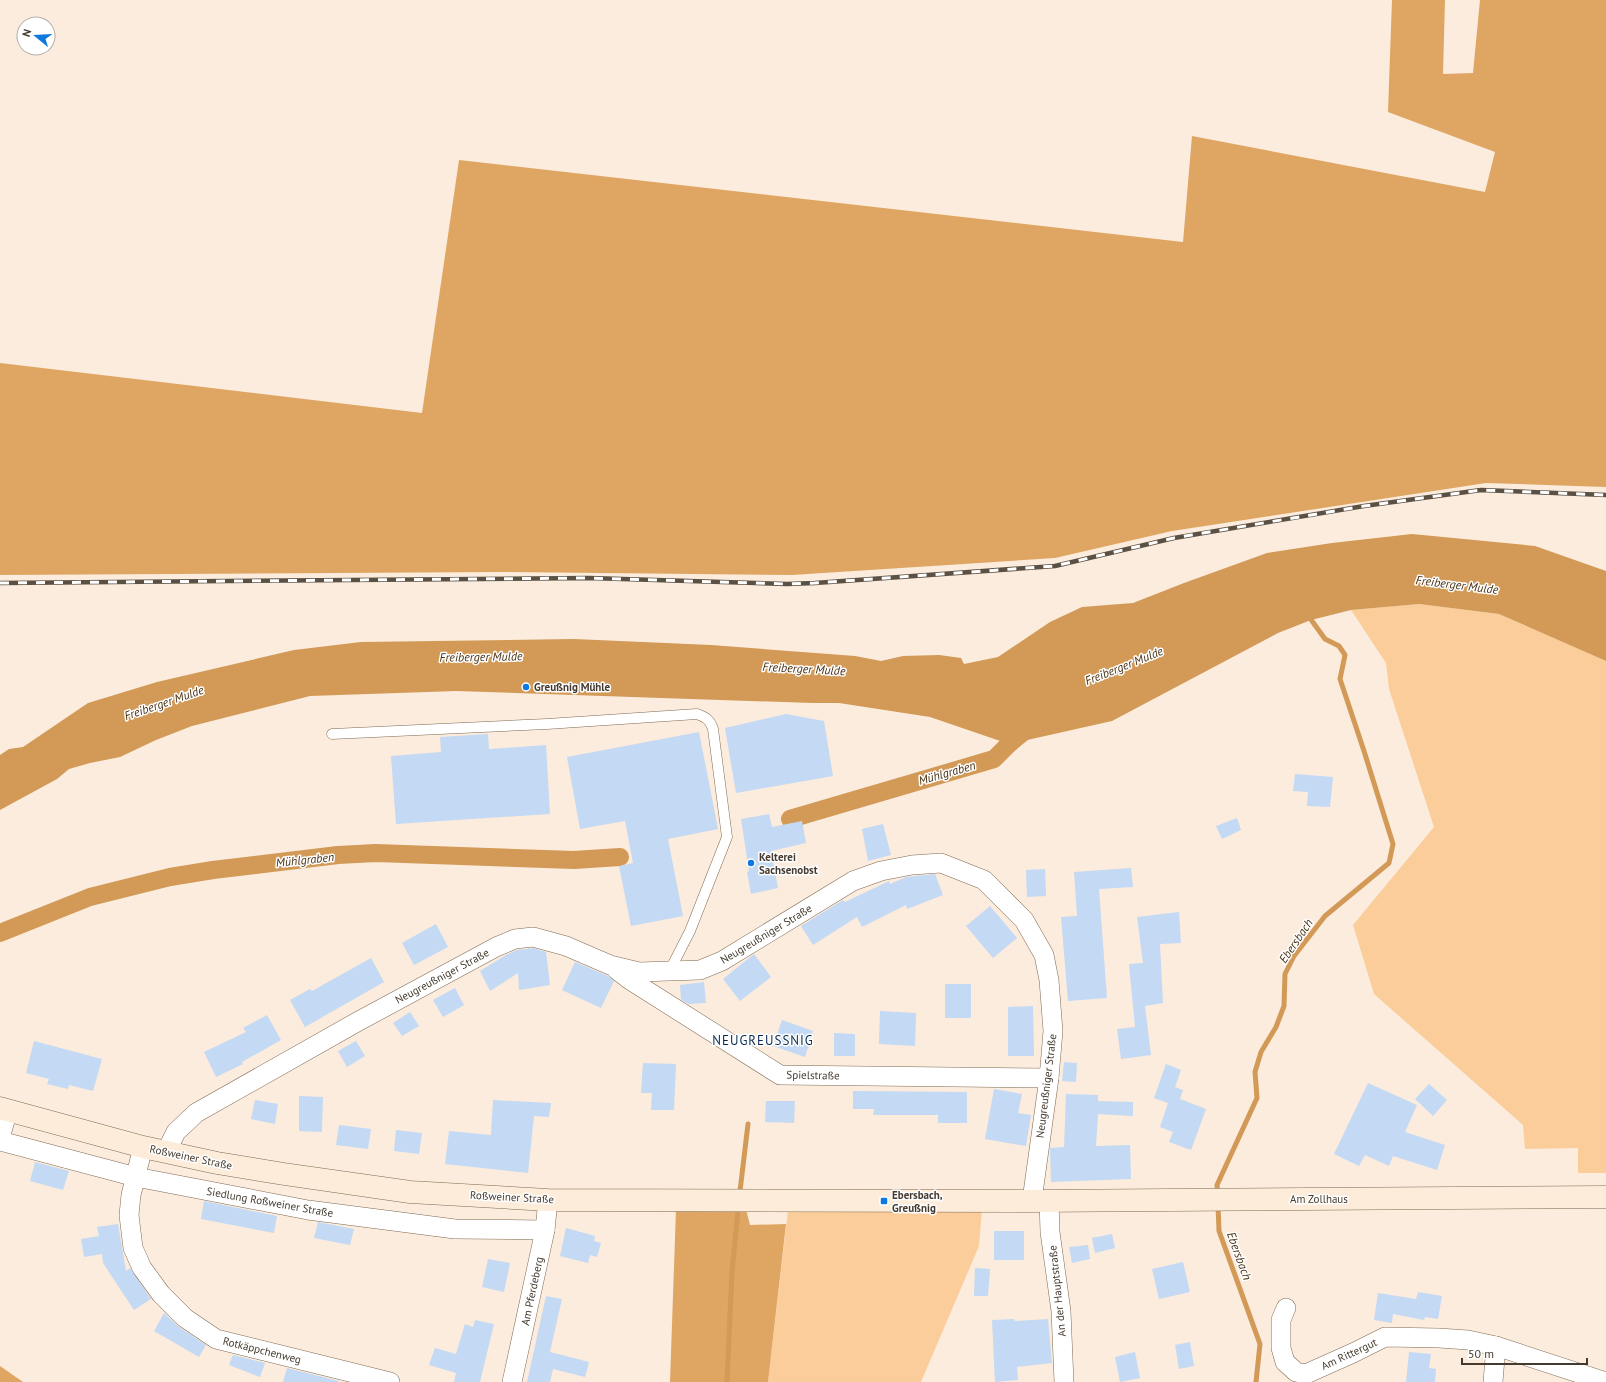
<svg xmlns="http://www.w3.org/2000/svg" width="1606" height="1382" font-family="'PT Sans',sans-serif">
	<style>
		.green { fill: #fbcd9b }
		.forest { fill: #dfa663 }
		.water { fill: #d29957 }
		.lines { fill: none; stroke-linecap: round; stroke-linejoin: round }
		.stream { stroke: #d29957; stroke-width: 5 }
		.canal { stroke: #d29957; stroke-width: 18 }
		.building { fill: #c3d9f4 }
		.service-casing { stroke: #806a53; stroke-width: 11 }
		.minor-casing { stroke: #806a53; stroke-width: 20 }
		.secondary-casing { stroke: #806a53; stroke-width: 23 }
		.service { stroke: #fff; stroke-width: 10 }
		.minor { stroke: #fff; stroke-width: 19 }
		.secondary { stroke: #fcecd9; stroke-width: 22 }
		.rail-casing { stroke: #5a5044; stroke-width: 4.5 }
		.rail { stroke: #fff; stroke-width: 3; stroke-dasharray: 9; stroke-linecap: butt }
		.poi-dot { fill: #0e79e1; stroke: #fff; stroke-width: 1.5 }
		.labels { text-anchor: middle; stroke-width: 3; stroke-linejoin: round; paint-order: stroke }
		.poi-label { font-size: 11px; font-weight: bold; fill: #443a2f; stroke: #fff; text-anchor: start }
		.street-label { font-size: 11px; fill: #443a2f; stroke: #fff }
		.water-label { font-size: 12px; font-style: italic; fill: #483013; stroke: #fff }
		.quarter-label { font-size: 13px; letter-spacing: 1px; fill: #06294f; stroke: #fff }
	</style>
	<rect width="100%" height="100%" fill="#fbecdd"/>
	<g class="green">
		<path d="M1419,604L1499,614L1606,661V1173H1578V1148L1525,1149L1523,1125L1374,994L1353,925L1434,827L1389,689L1386,663L1351,610Z"/>
		<path d="M982,1209L979,1246L921,1382H768L788,1210Z"/>
	</g>
	<g class="forest">
		<path d="M1392,0H1445L1443,74L1473,73L1480,0H1606V487L1486,483L1172,531L1055,558L792,575L500,572L0,575V363L422,413L459,160L1183,242L1192,136L1485,192L1495,152L1388,112Z"/>
		<path d="M676,1209H746L750,1225L786,1224L768,1382H670Z"/>
		<path d="M0,1366L23,1382H0Z"/>
	</g>
	<path class="water" d="M1412,534L1535,546L1606,571V661L1499,614L1419,604L1351,610L1311,620L1278,633L1112,721L1009,744L930,717L839,703H812L456,691L310,696L192,726L156,740L120,757L90,763L69,769L57,779L0,810V755L9,749L23,747L88,703L157,682L294,650L361,642L574,639L711,645L855,656L881,661L903,656L939,655L961,658L964,664L998,657L1050,622L1082,607L1133,603L1184,583L1267,553L1332,543Z"/>
	<g class="lines">
		<g class="stream">
			<path d="M740,1191L748,1124"/>
			<path d="M1218,1195L1217,1185L1257,1098L1255,1072L1261,1052L1276,1027L1284,1006L1285,974L1294,956L1325,916L1389,863L1393,844L1364,751L1340,679L1345,655L1339,646L1325,639L1307,614"/>
			<path d="M1218,1205L1219,1231L1260,1344L1256,1382"/>
			<path d="M727,1382L732,1272L738,1211"/>
		</g>
		<g class="canal">
			<path d="M790,819L994,759L1009,744L1028,728"/>
			<path d="M0,933L90,897L170,877L213,870L338,855L376,853L574,860L620,857"/>
		</g>
	</g>
	<g class="building">
		<path d="M786,714L824,721L833,776L736,793L725,728Z"/>
		<path d="M699,732L718,829L668,839L683,916L631,926L619,866L633,863L625,821L580,829L567,757Z"/>
		<path d="M488,734L489,749L546,745L550,814L396,824L391,756L441,752L440,737Z"/>
		<path d="M1295,774L1333,777L1330,807L1307,806L1308,792L1293,791Z"/>
		<path d="M769,814L772,827L802,821L806,843L771,851L778,888L751,894L747,872L749,871L741,819Z"/>
		<path d="M1237,818L1241,830L1222,839L1216,826Z"/>
		<path d="M883,824L891,855L868,861L862,829Z"/>
		<path d="M1131,868L1133,887L1099,889L1107,998L1068,1001L1061,917L1077,916L1074,872Z"/>
		<path d="M1045,869L1046,896L1027,897L1026,870Z"/>
		<path d="M935,874L943,895L907,909L906,905L862,927L857,917L813,945L801,926L843,900L845,902L889,881L890,884L906,877Z"/>
		<path d="M990,906L1017,938L993,958L966,926Z"/>
		<path d="M1179,912L1181,943L1160,944L1163,1003L1145,1006L1151,1055L1121,1059L1117,1029L1135,1027L1129,964L1143,963L1137,917Z"/>
		<path d="M436,924L448,947L414,965L402,943Z"/>
		<path d="M533,948L546,952L550,985L519,990L518,973L490,991L480,971L506,955L517,950Z"/>
		<path d="M754,954L771,977L740,1001L723,979Z"/>
		<path d="M371,958L384,982L305,1027L290,1000L310,989L312,991Z"/>
		<path d="M575,962L608,976L614,981L601,1008L562,990Z"/>
		<path d="M704,982L706,1003L689,1004L681,1000L680,985Z"/>
		<rect x="945" y="984" width="26" height="34"/>
		<path d="M455,988L464,1005L443,1017L433,1000Z"/>
		<path d="M1033,1006L1034,1056H1008V1007Z"/>
		<path d="M880,1011L916,1013L915,1046L879,1044Z"/>
		<path d="M410,1012L419,1026L402,1036L393,1023Z"/>
		<path d="M267,1015L281,1040L242,1062L243,1064L216,1077L204,1052L246,1032L243,1028Z"/>
		<path d="M782,1020L813,1031L805,1057L773,1046Z"/>
		<path d="M834,1033L855,1034V1056H834Z"/>
		<path d="M34,1041L102,1059L93,1091L69,1085L68,1089L47,1084L49,1079L26,1073Z"/>
		<path d="M356,1041L365,1056L347,1067L338,1051Z"/>
		<path d="M1064,1062L1077,1063L1076,1082L1062,1081Z"/>
		<path d="M643,1063L676,1064L674,1110H651L652,1093H641Z"/>
		<path d="M1166,1064L1181,1070L1175,1087L1183,1090L1180,1099L1206,1109L1191,1150L1169,1142L1173,1132L1160,1127L1168,1103L1154,1098Z"/>
		<path d="M1368,1083L1417,1105L1405,1132L1445,1145L1437,1170L1393,1156L1389,1166L1365,1155L1359,1166L1334,1154Z"/>
		<path d="M1429,1084L1447,1100L1433,1116L1415,1099Z"/>
		<path d="M994,1089L1022,1094L1018,1113L1031,1115L1026,1146L985,1139Z"/>
		<path d="M853,1091L967,1092V1123H938V1115H873L874,1109H853Z"/>
		<path d="M1066,1094L1098,1095V1101L1133,1102V1116L1098,1114L1096,1146L1130,1145L1131,1179L1051,1182L1050,1148L1064,1147Z"/>
		<path d="M299,1096L323,1097L322,1132L299,1131Z"/>
		<path d="M255,1100L278,1104L275,1124L251,1119Z"/>
		<path d="M493,1100L551,1103L549,1117L534,1116L528,1173L445,1164L449,1131L491,1135Z"/>
		<path d="M766,1101H795L794,1123L765,1122Z"/>
		<path d="M339,1125L371,1129L368,1149L336,1145Z"/>
		<path d="M396,1130L422,1133L419,1154L394,1151Z"/>
		<path d="M35,1162L69,1171L63,1190L30,1181Z"/>
		<path d="M204,1201L277,1216L274,1233L201,1219Z"/>
		<path d="M318,1222L354,1229L350,1245L314,1238Z"/>
		<path d="M118,1224L126,1271L130,1268L151,1299L134,1310L103,1263L102,1254L84,1257L81,1239L99,1236L97,1227Z"/>
		<path d="M566,1228L595,1236L594,1241L601,1243L597,1257L590,1255L588,1263L560,1256Z"/>
		<rect x="994" y="1231" width="30" height="29"/>
		<path d="M1112,1234L1115,1248L1095,1253L1092,1238Z"/>
		<path d="M1088,1245L1090,1259L1072,1263L1069,1247Z"/>
		<path d="M488,1259L510,1263L504,1292L482,1287Z"/>
		<path d="M1183,1262L1190,1292L1159,1299L1152,1269Z"/>
		<path d="M975,1268L990,1269L988,1296H974Z"/>
		<path d="M1418,1292L1442,1296L1438,1319L1425,1317L1424,1320L1393,1314L1392,1323L1374,1320L1378,1293L1416,1299Z"/>
		<path d="M546,1296L562,1299L550,1352L589,1362L585,1377L553,1369L550,1382H527Z"/>
		<path d="M164,1313L179,1327L206,1345L199,1357L154,1331Z"/>
		<path d="M1014,1319L1015,1321L1048,1319L1052,1363L1017,1367L1018,1380L995,1382L992,1320Z"/>
		<path d="M475,1320L494,1324L480,1382H454L456,1373L429,1365L435,1348L456,1354L465,1324L473,1327Z"/>
		<path d="M1190,1342L1194,1366L1179,1369L1175,1345Z"/>
		<path d="M1135,1352L1140,1378L1120,1382L1115,1357Z"/>
		<path d="M1409,1352L1431,1354L1429,1368L1436,1369L1435,1382H1406Z"/>
		<path d="M233,1355L265,1363L260,1377L229,1365Z"/>
		<path d="M287,1368L339,1381L338,1382H283Z"/>
	</g>
	<g class="lines">
		<defs>
			<path id="service" d="M332,734L547,724L697,714C706,717 710,720 713,729L727,837L690,931L669,972"/>
			<g id="minor">
				<path d="M617,970L630,980L780,1075L1049,1078"/>
				<path d="M0,1138L8,1110"/>
				<path d="M0,1141L136,1177L308,1210L455,1229L545,1230"/>
				<path d="M143,1147L131,1195L129,1215L133,1248L142,1268L161,1294L185,1318L216,1339L390,1382"/>
				<path d="M166,1152L176,1132L196,1113L357,1022L496,947L515,939L533,937L566,946L610,965L639,972L700,970L722,961L853,881L881,871L912,865L941,863L984,880L1024,920L1044,955L1049,980L1053,1031L1049,1078L1033,1193V1201"/>
				<path d="M1049,1200L1050,1232L1061,1311L1064,1382"/>
				<path d="M1286,1308L1281,1320V1348L1285,1362L1296,1372L1306,1374L1353,1353L1385,1337L1439,1338L1468,1340L1496,1346L1606,1382"/>
				<path d="M512,1382L545,1230L548,1200"/>
				<path d="M1493,1382L1496,1346"/>
			</g>
			<path id="secondary" d="M0,1108L143,1147L217,1163L284,1174L410,1192L548,1200L1033,1201L1606,1197"/>
		</defs>
		<use href="#service" class="service-casing"/>
		<use href="#minor" class="minor-casing"/>
		<use href="#secondary" class="secondary-casing"/>
		<use href="#service" class="service"/>
		<use href="#minor" class="minor"/>
		<use href="#secondary" class="secondary"/>
		<defs>
			<path id="rail" d="M0,583L589,578L787,584L815,583L1055,566L1174,538L1364,506L1481,490L1606,495"/>
		</defs>
		<use href="#rail" class="rail-casing"/>
		<use href="#rail" class="rail"/>
	</g>
	<g class="poi-dot">
		<circle cx="526" cy="687" r="4"/>
		<circle cx="751" cy="863" r="4"/>
		<rect x="880" y="1197" width="8" height="8" rx="2"/>
	</g>
	<g class="labels">
		<g class="poi-label">
			<text x="534" y="691">Greußnig Mühle</text>
			<text x="759" y="861">Kelterei<tspan x="759" dy="13">Sachsenobst</tspan></text>
			<text x="892" y="1199">Ebersbach,<tspan x="892" dy="13">Greußnig</tspan></text>
		</g>
		<g class="street-label">
			<text transform="translate(766 934) rotate(-31)" y="4">Neugreußniger Straße</text>
			<text transform="translate(442 976) rotate(-28)" y="4">Neugreußniger Straße</text>
			<text transform="translate(813 1075) rotate(1)" y="4">Spielstraße</text>
			<text transform="translate(1046 1086) rotate(-83)" y="4">Neugreußniger Straße</text>
			<text transform="translate(191 1157) rotate(12)" y="4">Roßweiner Straße</text>
			<text transform="translate(512 1197) rotate(3)" y="4">Roßweiner Straße</text>
			<text x="1319" y="1203">Am Zollhaus</text>
			<text transform="translate(270 1202) rotate(10)" y="4">Siedlung Roßweiner Straße</text>
			<text transform="translate(532 1291) rotate(-78)" y="4">Am Pferdeberg</text>
			<text transform="translate(1057 1291) rotate(-96)" y="4">An der Hauptstraße</text>
			<text transform="translate(262 1350) rotate(14)" y="4">Rotkäppchenweg</text>
			<text transform="translate(1349 1354) rotate(-25)" y="4">Am Rittergut</text>
		</g>
		<g class="water-label">
			<text transform="translate(1457 585) rotate(7)" y="4">Freiberger Mulde</text>
			<text transform="translate(481 657) rotate(-1)" y="4">Freiberger Mulde</text>
			<text transform="translate(1124 666) rotate(-22)" y="4">Freiberger Mulde</text>
			<text transform="translate(804 669) rotate(3)" y="4">Freiberger Mulde</text>
			<text transform="translate(164 703) rotate(-19)" y="4">Freiberger Mulde</text>
			<text transform="translate(947 773) rotate(-16)" y="4">Mühlgraben</text>
			<text transform="translate(305 860) rotate(-6)" y="4">Mühlgraben</text>
			<text transform="translate(1296 941) rotate(-56)" y="4">Ebersbach</text>
			<text transform="translate(1239 1256) rotate(70)" y="4">Ebersbach</text>
		</g>
		<g class="quarter-label">
			<text x="763" y="1045">NEUGREUSSNIG</text>
		</g>
	</g>
	<g transform="translate(36 36) rotate(288)"><circle r="19" fill="#ffffff" stroke="#b4b0ac"/>
	<path d="M0-3L7 15L0 10L-7 15Z" fill="#0e79e1"/>
	<text y="-6" font-size="11" font-weight="bold" text-anchor="middle" fill="#443a2f">N</text>
	</g>
	<path d="M1462 1358v6h125v-6" fill="none" stroke="#443a2f" stroke-width="2"/>
	<text x="1468" y="1358" font-size="12" fill="#443a2f" stroke="#ffffff" stroke-width="3" paint-order="stroke">50 m</text>
</svg>
